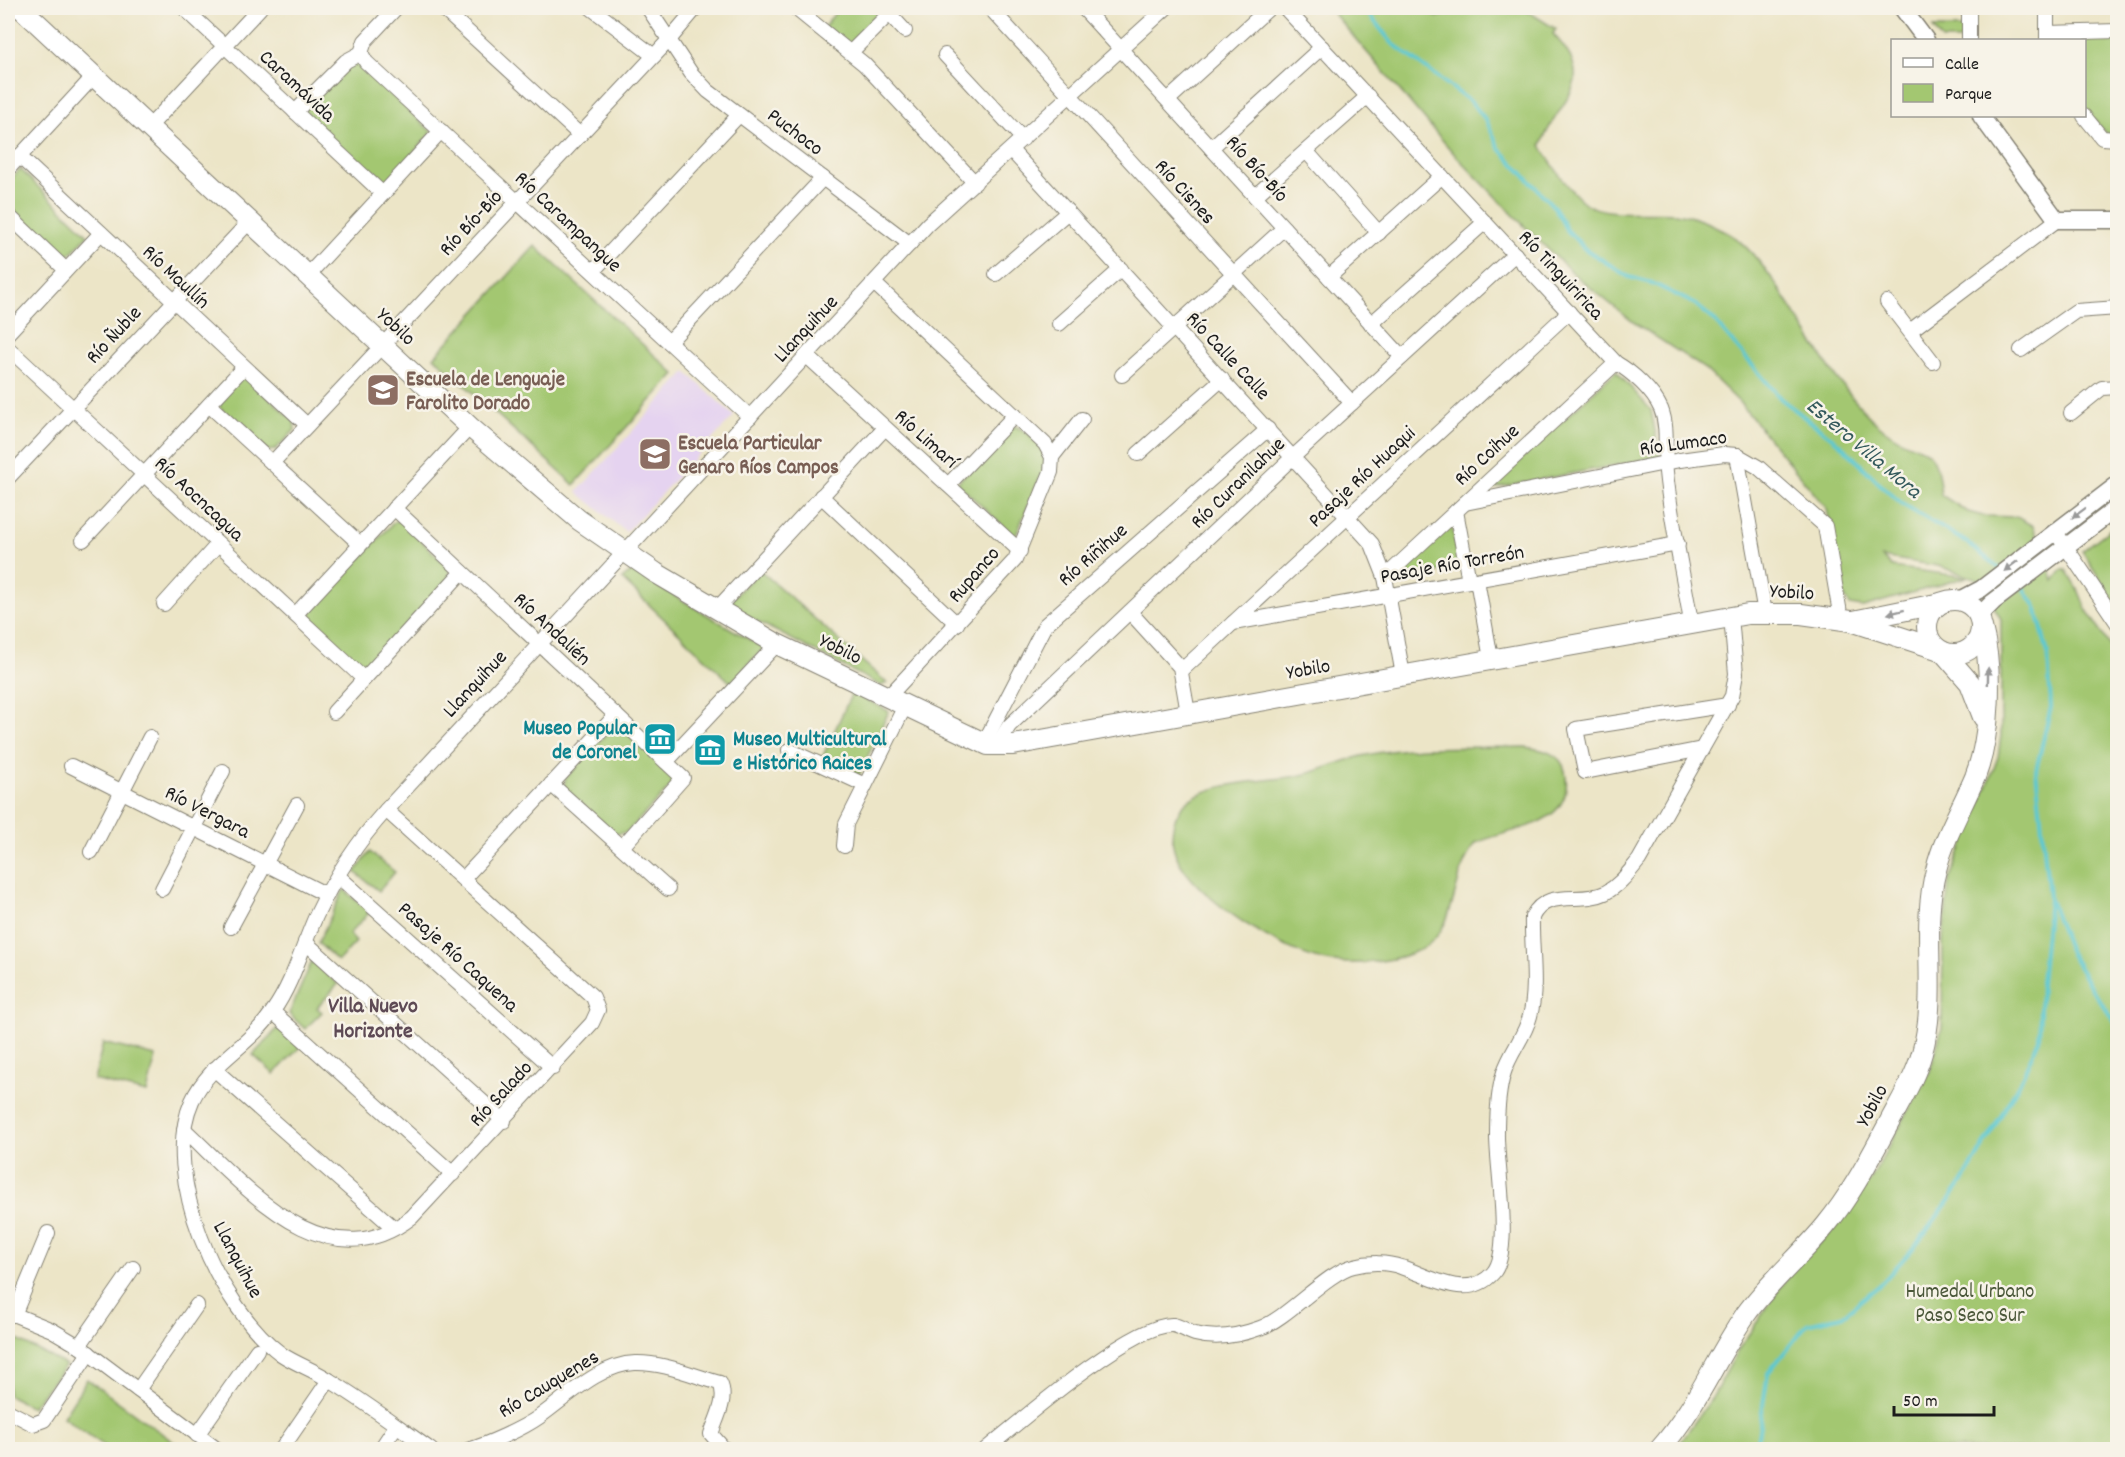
<svg xmlns="http://www.w3.org/2000/svg" width="2125" height="1457" font-family="Dekko,sans-serif">
	<style>
		.built { fill: #e5d3f0 }
		.green { fill: #a3c771; stroke: #607246; stroke-width: 1.5 }
		.lines { fill: none; stroke-linecap: round; stroke-linejoin: round }
		.stream { stroke: #5bc8d1; stroke-width: 4 }
		.minor-casing { stroke: #848072; stroke-width: 16 }
		.tertiary-casing { stroke: #848072; stroke-width: 19 }
		.secondary-casing { stroke: #848072; stroke-width: 22 }
		.minor { stroke: #fff; stroke-width: 14 }
		.tertiary { stroke: #fff; stroke-width: 16 }
		.secondary { stroke: #fff; stroke-width: 20 }
		.oneway { fill: #999 }
		.labels { text-anchor: middle; stroke-width: 5; stroke-linejoin: round; paint-order: stroke }
		.street-label { font-size: 21px; fill: #1c1c1c; stroke: #f7f3e8 }
		.education-label { font-size: 21px; font-weight: bold; fill: #785e54; stroke: #f7f3e8; text-anchor: start }
		.culture-label { font-size: 21px; font-weight: bold; fill: #0d838f; stroke: #f7f3e8; text-anchor: end }
		.park-label { font-size: 21px; fill: #4b583a; stroke: #f7f3e8 }
		.water-label { font-size: 22px; font-style: italic; fill: #32585b; stroke: #f7f3e8 }
		.neighbourhood-label { font-size: 22px; font-weight: bold; fill: #5e4a55; stroke: #f7f3e8 }
	</style>
	<rect width="100%" height="100%" fill="#f7f3e8"/>
	<filter id="ink" filterUnits="userSpaceOnUse"><feTurbulence type="fractalNoise" baseFrequency=".0167" numOctaves="2"/><feDisplacementMap in="SourceGraphic" scale="12" xChannelSelector="R" yChannelSelector="G"/><feConvolveMatrix kernelMatrix="1 2 1 2 8 2 1 2 1" color-interpolation-filters="sRGB"/></filter>
	<filter id="wash" filterUnits="userSpaceOnUse"><feTurbulence type="fractalNoise" baseFrequency=".008" numOctaves="4" result="noise"/><feDisplacementMap in="SourceGraphic" scale="24" xChannelSelector="R" yChannelSelector="G"/><feGaussianBlur stdDeviation="1.35" result="paint"/><feColorMatrix in="noise" values="0 0 0 0 0 0 0 0 0 0 0 0 0 0 0 0 0 1.4 0 .05"/><feComposite in="paint" operator="in"/></filter>
	<g filter="url(#wash)">
		<rect width="100%" height="100%" fill="#ece5c7"/>
		<path class="built" d="M686,372L734,416L626,532L577,492Z"/>
		<g class="green">
			<path d="M839,8H879L883,11L849,46L824,27Z"/>
			<path d="M1329,8H1423L1437,17L1464,11L1524,9L1556,29L1553,34C1601,84 1559,97 1541,145C1549,161 1570,192 1585,203C1603,217 1652,211 1675,213C1690,215 1713,224 1726,232C1768,253 1811,349 1844,387C1856,402 1869,419 1885,430C1923,459 1935,434 1941,495L1968,512L1983,516L2017,517L2033,526L2054,581L2062,570H2066L2078,589L2086,609L2112,649L2118,807L2117,1449H1675L1712,1398L1740,1347L1796,1265L1833,1230L1871,1179L1930,1071L1942,1028L1943,938L1949,880L1990,779L1998,757L2001,735V619L1977,579L1938,566L1882,557L1892,567L1967,577L1863,607L1850,605L1844,596L1827,509L1739,402L1705,369L1633,322L1577,277L1530,232L1456,156Z"/>
			<path d="M1933,28H1966V40H1942Z"/>
			<path d="M2117,37L2118,134L2108,135L2085,110L2084,40H2057Z"/>
			<path d="M352,59L432,132L382,188L302,113Z"/>
			<path d="M20,169L88,235L64,260L8,204V183Z"/>
			<path d="M535,246L675,374L574,485L434,357Z"/>
			<path d="M1616,371L1651,410L1660,457L1489,489Z"/>
			<path d="M241,377L248,378L294,421L295,430L275,450L267,451L220,408L219,400Z"/>
			<path d="M1013,426C1027,429 1047,448 1046,463L1015,537L957,483Z"/>
			<path d="M395,521H401L450,569L449,579L366,667L359,669L310,620L311,611Z"/>
			<path d="M2117,524V606L2082,551Z"/>
			<path d="M1452,526L1458,561L1453,569L1402,578L1400,567L1442,527Z"/>
			<path d="M760,570L887,683L881,686L726,605Z"/>
			<path d="M632,571L764,648L731,683L622,579Z"/>
			<path d="M852,693L889,711L859,775L822,758Z"/>
			<path d="M622,727L673,775V784L627,832L615,834L564,788L565,779L612,728Z"/>
			<path d="M1525,747C1540,749 1561,752 1565,771C1577,827 1512,827 1476,843C1472,849 1467,856 1464,863C1453,891 1452,934 1421,949C1396,962 1361,965 1333,962C1288,957 1192,897 1176,855C1170,840 1171,825 1179,811C1196,781 1266,782 1297,776C1319,772 1340,761 1362,756C1414,744 1471,748 1525,747Z"/>
			<path d="M370,852L395,872L379,891L355,872Z"/>
			<path d="M344,889L369,913L349,934L356,942L338,961L318,943Z"/>
			<path d="M312,961L338,984L317,1008L322,1012L305,1029L289,1014Z"/>
			<path d="M278,1028L300,1047L274,1074L253,1055Z"/>
			<path d="M103,1043L156,1056L147,1093L94,1080Z"/>
			<path d="M8,1335L66,1365L32,1407L8,1395Z"/>
			<path d="M87,1379L183,1449H109L63,1417Z"/>
		</g>
		<g class="lines">
			<g class="stream">
				<path d="M1364,8L1392,43L1471,102L1486,120L1499,148L1555,208L1566,229L1585,249L1629,277L1652,283L1695,304L1713,319L1781,399L1840,444L1885,489L1905,506L1966,542L1999,568"/>
				<path d="M2022,585L2036,607L2048,654L2051,707L2036,770L2049,897L2069,951L2093,991L2118,1026"/>
				<path d="M1756,1450L1768,1373L1807,1324L1842,1316L1881,1284L1916,1245L1964,1180L2019,1084L2039,1039L2041,983L2049,900"/>
			</g>
		</g>
	</g>
	<g filter="url(#ink)">
		<g class="lines">
			<defs>
				<g id="minor">
					<path d="M184,8L383,194"/>
					<path d="M442,8L580,135"/>
					<path d="M591,8L654,56"/>
					<path d="M648,8L691,73L708,91L910,244"/>
					<path d="M795,8L864,64L975,183"/>
					<path d="M884,8L905,31"/>
					<path d="M990,8L1352,403"/>
					<path d="M1083,8L1402,357"/>
					<path d="M1285,8L1616,363C1632,372 1653,391 1661,409C1669,429 1664,451 1666,472C1671,522 1683,573 1691,622"/>
					<path d="M1969,8V40"/>
					<path d="M2047,8V40"/>
					<path d="M8,14L16,8"/>
					<path d="M2047,33L2118,31"/>
					<path d="M851,52L889,14"/>
					<path d="M361,53L366,62L750,417"/>
					<path d="M361,53L365,41L396,8"/>
					<path d="M945,55L1023,139"/>
					<path d="M1168,100L1269,8"/>
					<path d="M295,112L346,61L361,53"/>
					<path d="M2084,116L2102,138L2118,139"/>
					<path d="M149,127L260,8"/>
					<path d="M1211,148L1322,47"/>
					<path d="M1011,150L1372,544L1385,577L1403,675"/>
					<path d="M1306,151L1379,233"/>
					<path d="M19,156L307,425"/>
					<path d="M8,169L94,76"/>
					<path d="M1255,196L1368,96"/>
					<path d="M8,215L66,270"/>
					<path d="M593,271L739,115"/>
					<path d="M996,274L1068,212"/>
					<path d="M308,275L441,131"/>
					<path d="M1329,277L1442,176"/>
					<path d="M875,284L1045,444L1052,457L1051,472L1015,560L888,697"/>
					<path d="M1887,302L1933,362"/>
					<path d="M1059,324L1121,269"/>
					<path d="M1371,324L1485,222"/>
					<path d="M1910,331L2057,220"/>
					<path d="M8,333L101,233"/>
					<path d="M669,342L823,178"/>
					<path d="M8,348L364,679"/>
					<path d="M2021,350L2076,311L2118,308"/>
					<path d="M807,356L1020,551"/>
					<path d="M1122,375L1284,228"/>
					<path d="M209,405L360,544"/>
					<path d="M2071,413L2102,388L2118,387"/>
					<path d="M1138,454L1222,379"/>
					<path d="M1737,455L1765,613"/>
					<path d="M1052,457L1082,419"/>
					<path d="M272,463L669,40L696,8"/>
					<path d="M8,478L250,221"/>
					<path d="M948,485L1015,415"/>
					<path d="M821,496L957,624"/>
					<path d="M1465,503L1680,460L1724,454L1737,455L1758,467L1825,526L1841,619"/>
					<path d="M394,508L683,778L622,847"/>
					<path d="M1456,511L1469,581"/>
					<path d="M2055,531L2118,624"/>
					<path d="M83,540L244,367"/>
					<path d="M1385,577L1616,363"/>
					<path d="M1477,580L1491,659"/>
					<path d="M164,604L218,544"/>
					<path d="M716,610L885,428"/>
					<path d="M1130,612L1180,667L1188,713"/>
					<path d="M295,615L470,427"/>
					<path d="M1233,623L1678,544"/>
					<path d="M1181,671L1569,312"/>
					<path d="M334,712L462,572"/>
					<path d="M984,743L1045,625L1268,429"/>
					<path d="M996,747L1009,726L1293,457L1515,254"/>
					<path d="M1702,749L1585,772L1576,729L1728,705"/>
					<path d="M789,750L865,785"/>
					<path d="M666,762L777,644"/>
					<path d="M71,766L327,895"/>
					<path d="M551,784L668,889"/>
					<path d="M844,846L846,824L905,706"/>
					<path d="M91,852L150,737"/>
					<path d="M338,876L553,1068"/>
					<path d="M463,879L616,715"/>
					<path d="M162,889L223,771"/>
					<path d="M231,927L297,805"/>
					<path d="M305,942L504,1121"/>
					<path d="M273,1012L453,1174"/>
					<path d="M214,1069L394,1228"/>
					<path d="M184,1129C244,1185 325,1285 412,1217L592,1023L598,1010L593,997L386,810"/>
					<path d="M8,1312L52,1330L79,1346L218,1450"/>
					<path d="M14,1315L48,1233"/>
					<path d="M79,1346L133,1268"/>
					<path d="M138,1390L197,1305"/>
					<path d="M8,1411L33,1424L44,1420L89,1353"/>
					<path d="M197,1435L257,1350"/>
					<path d="M281,1450L329,1380"/>
					<path d="M380,1450L396,1426"/>
					<path d="M431,1450C397,1426 364,1401 329,1380C314,1370 296,1364 281,1354C220,1309 159,1175 192,1101C209,1063 250,1046 273,1011C293,983 302,947 316,916C334,878 358,841 386,810L928,224L1166,8"/>
					<path d="M468,1450C488,1444 522,1429 539,1417C566,1398 600,1364 635,1363C663,1362 694,1376 720,1383C728,1399 716,1419 711,1434L725,1450"/>
					<path d="M985,1450C1018,1423 1134,1322 1173,1325C1180,1326 1188,1332 1195,1334C1217,1340 1238,1336 1260,1328C1288,1318 1327,1272 1354,1266C1369,1262 1387,1262 1401,1267C1430,1276 1467,1302 1493,1273C1513,1251 1496,1164 1497,1133C1497,1113 1498,1091 1504,1072C1510,1053 1525,1036 1530,1016C1538,986 1531,949 1532,917C1547,887 1580,905 1605,893C1620,885 1629,872 1639,860L1732,696L1736,674L1731,616"/>
				</g>
				<g id="tertiary">
					<path d="M1902,8L1926,40"/>
					<path d="M1981,116L2057,220H2118"/>
					<path d="M1960,600L1981,589L2118,484"/>
					<path d="M1979,616L1993,602L2118,507"/>
				</g>
				<g id="secondary">
					<path d="M21,8L470,427L579,520L656,573L777,644L988,745H1013L1748,614H1801L1851,621L1937,649"/>
					<circle cx="1954" cy="627" r="27"/>
					<path d="M1853,621L1941,603"/>
					<path d="M1943,652L1970,683L1983,717"/>
					<path d="M1659,1450C1696,1409 1715,1359 1746,1314C1769,1282 1801,1256 1826,1225C1851,1195 1870,1158 1889,1123C1901,1100 1915,1078 1922,1053C1939,993 1920,930 1936,870C1944,837 1962,808 1975,777C1991,736 1993,668 1982,627"/>
				</g>
			</defs>
			<use href="#minor" class="minor-casing"/>
			<use href="#tertiary" class="tertiary-casing"/>
			<use href="#secondary" class="secondary-casing"/>
			<use href="#minor" class="minor"/>
			<use href="#tertiary" class="tertiary"/>
			<use href="#secondary" class="secondary"/>
		</g>
		<defs><path id="oneway-solid" d="M-6-.8H1V-3.2L6.5 0L1 3.2V.8H-6Z" transform="scale(1.5)"/></defs>
		<g class="oneway">
			<use href="#oneway-solid" transform="translate(2079 513) rotate(143)"/>
			<use href="#oneway-solid" transform="translate(2011 566) rotate(142)"/>
			<use href="#oneway-solid" transform="translate(1896 612) rotate(166)"/>
			<use href="#oneway-solid" transform="translate(1988 676) rotate(-89)"/>
		</g>
	</g>
	<defs>
		<symbol id="school-square" viewBox="-11 -11 22 22"><rect x="-9" y="-9" width="18" height="18" rx="4" fill="#8d6e63" stroke="#f7f3e8"/><path d="M0-5L7-2L0 1L-7-2ZM-4 1L0 2.5L4 1V4Q0 6-4 4Z" fill="#fff"/></symbol>
		<symbol id="museum-square" viewBox="-11 -11 22 22"><rect x="-9" y="-9" width="18" height="18" rx="4" fill="#0f9aa8" stroke="#f7f3e8"/><path d="M0-6L6-3V-2H-6V-3ZM-5-1h2V3h-2ZM-1-1h2V3h-2ZM3-1h2V3H3ZM-6 4H6V6H-6Z" fill="#fff"/></symbol>
	</defs>
	<g fill-rule="evenodd">
		<use href="#school-square" x="364" y="371" width="38" height="38"/>
		<use href="#school-square" x="636" y="435" width="38" height="38"/>
		<use href="#museum-square" x="641" y="720" width="38" height="38"/>
		<use href="#museum-square" x="691" y="731" width="38" height="38"/>
	</g>
	<g class="labels">
		<g class="street-label">
			<text transform="translate(298 85) rotate(43)" y="7">Caramávida</text>
			<text transform="translate(796 131) rotate(37)" y="7">Puchoco</text>
			<text transform="translate(1258 168) rotate(48)" y="7">Río Bío-Bío</text>
			<text transform="translate(1186 191) rotate(48)" y="7">Río Cisnes</text>
			<text transform="translate(569 221) rotate(43)" y="7">Río Carampangue</text>
			<text transform="translate(470 222) rotate(-47)" y="7">Río Bío-Bío</text>
			<text transform="translate(1562 274) rotate(47)" y="7">Río Tinguiririca</text>
			<text transform="translate(177 276) rotate(43)" y="7">Río Maullín</text>
			<text transform="translate(397 326) rotate(43)" y="7">Yobilo</text>
			<text transform="translate(805 328) rotate(-47)" y="7">Llanquihue</text>
			<text transform="translate(113 334) rotate(-47)" y="7">Río Ñuble</text>
			<text transform="translate(1229 355) rotate(47)" y="7">Río Calle Calle</text>
			<text transform="translate(927 438) rotate(42)" y="7">Río Limarí</text>
			<text transform="translate(1683 442) rotate(-8)" y="7">Río Lumaco</text>
			<text transform="translate(1486 454) rotate(-43)" y="7">Río Coihue</text>
			<text transform="translate(1361 476) rotate(-43)" y="7">Pasaje Río Huaqui</text>
			<text transform="translate(1237 482) rotate(-44)" y="7">Río Curanilahue</text>
			<text transform="translate(200 498) rotate(43)" y="7">Río Aocncagua</text>
			<text transform="translate(1092 554) rotate(-41)" y="7">Río Riñihue</text>
			<text transform="translate(1452 563) rotate(-10)" y="7">Pasaje Río Torreón</text>
			<text transform="translate(973 574) rotate(-49)" y="7">Rupanco</text>
			<text transform="translate(1792 591) rotate(3)" y="7">Yobilo</text>
			<text transform="translate(553 628) rotate(43)" y="7">Río Andalién</text>
			<text transform="translate(841 648) rotate(26)" y="7">Yobilo</text>
			<text transform="translate(1308 668) rotate(-10)" y="7">Yobilo</text>
			<text transform="translate(474 683) rotate(-47)" y="7">Llanquihue</text>
			<text transform="translate(208 811) rotate(27)" y="7">Río Vergara</text>
			<text transform="translate(459 956) rotate(42)" y="7">Pasaje Río Caquena</text>
			<text transform="translate(500 1093) rotate(-47)" y="7">Río Salado</text>
			<text transform="translate(1871 1105) rotate(-62)" y="7">Yobilo</text>
			<text transform="translate(239 1259) rotate(62)" y="7">Llanquihue</text>
			<text transform="translate(548 1383) rotate(-31)" y="7">Río Cauquenes</text>
		</g>
		<g class="education-label">
			<text x="406" y="385">Escuela de Lenguaje<tspan x="406" dy="24">Farolito Dorado</tspan></text>
			<text x="678" y="449">Escuela Particular<tspan x="678" dy="24">Genaro Ríos Campos</tspan></text>
		</g>
		<g class="culture-label">
			<text x="637" y="734">Museo Popular<tspan x="637" dy="24">de Coronel</tspan></text>
			<text x="733" y="745" text-anchor="start">Museo Multicultural<tspan x="733" dy="24">e Histórico Raices</tspan></text>
		</g>
		<g class="park-label">
			<text x="1970" y="1297">Humedal Urbano<tspan x="1970" dy="24">Paso Seco Sur</tspan></text>
		</g>
		<g class="water-label">
			<text transform="translate(1865 447) rotate(40)" y="8">Estero Villa Mora</text>
		</g>
		<g class="neighbourhood-label">
			<text x="373" y="1012">Villa Nuevo<tspan x="373" dy="25">Horizonte</tspan></text>
		</g>
	</g>
	<rect width="2125" height="1457" fill="none" stroke="#f7f3e8" stroke-width="30"/>
	<rect x="1891" y="39" width="195" height="78" fill="#f7f3e8" stroke="#9f9d96" stroke-width="1.5"/>
	<rect x="1903" y="58" width="30" height="9" fill="#ffffff" stroke="#9f9d96" stroke-width="1.5"/>
	<text x="1945" y="69" font-size="18" fill="#1c1c1c">Calle</text>
	<rect x="1903" y="84" width="30" height="18" fill="#a3c771" stroke="#9f9d96" stroke-width="1.5"/>
	<text x="1945" y="99" font-size="18" fill="#1c1c1c">Parque</text>
	<path d="M1894 1406v9h100v-9" fill="none" stroke="#1c1c1c" stroke-width="3"/>
	<text x="1903" y="1406" font-size="18" fill="#1c1c1c" stroke="#f7f3e8" stroke-width="4.5" paint-order="stroke">50 m</text>
</svg>
